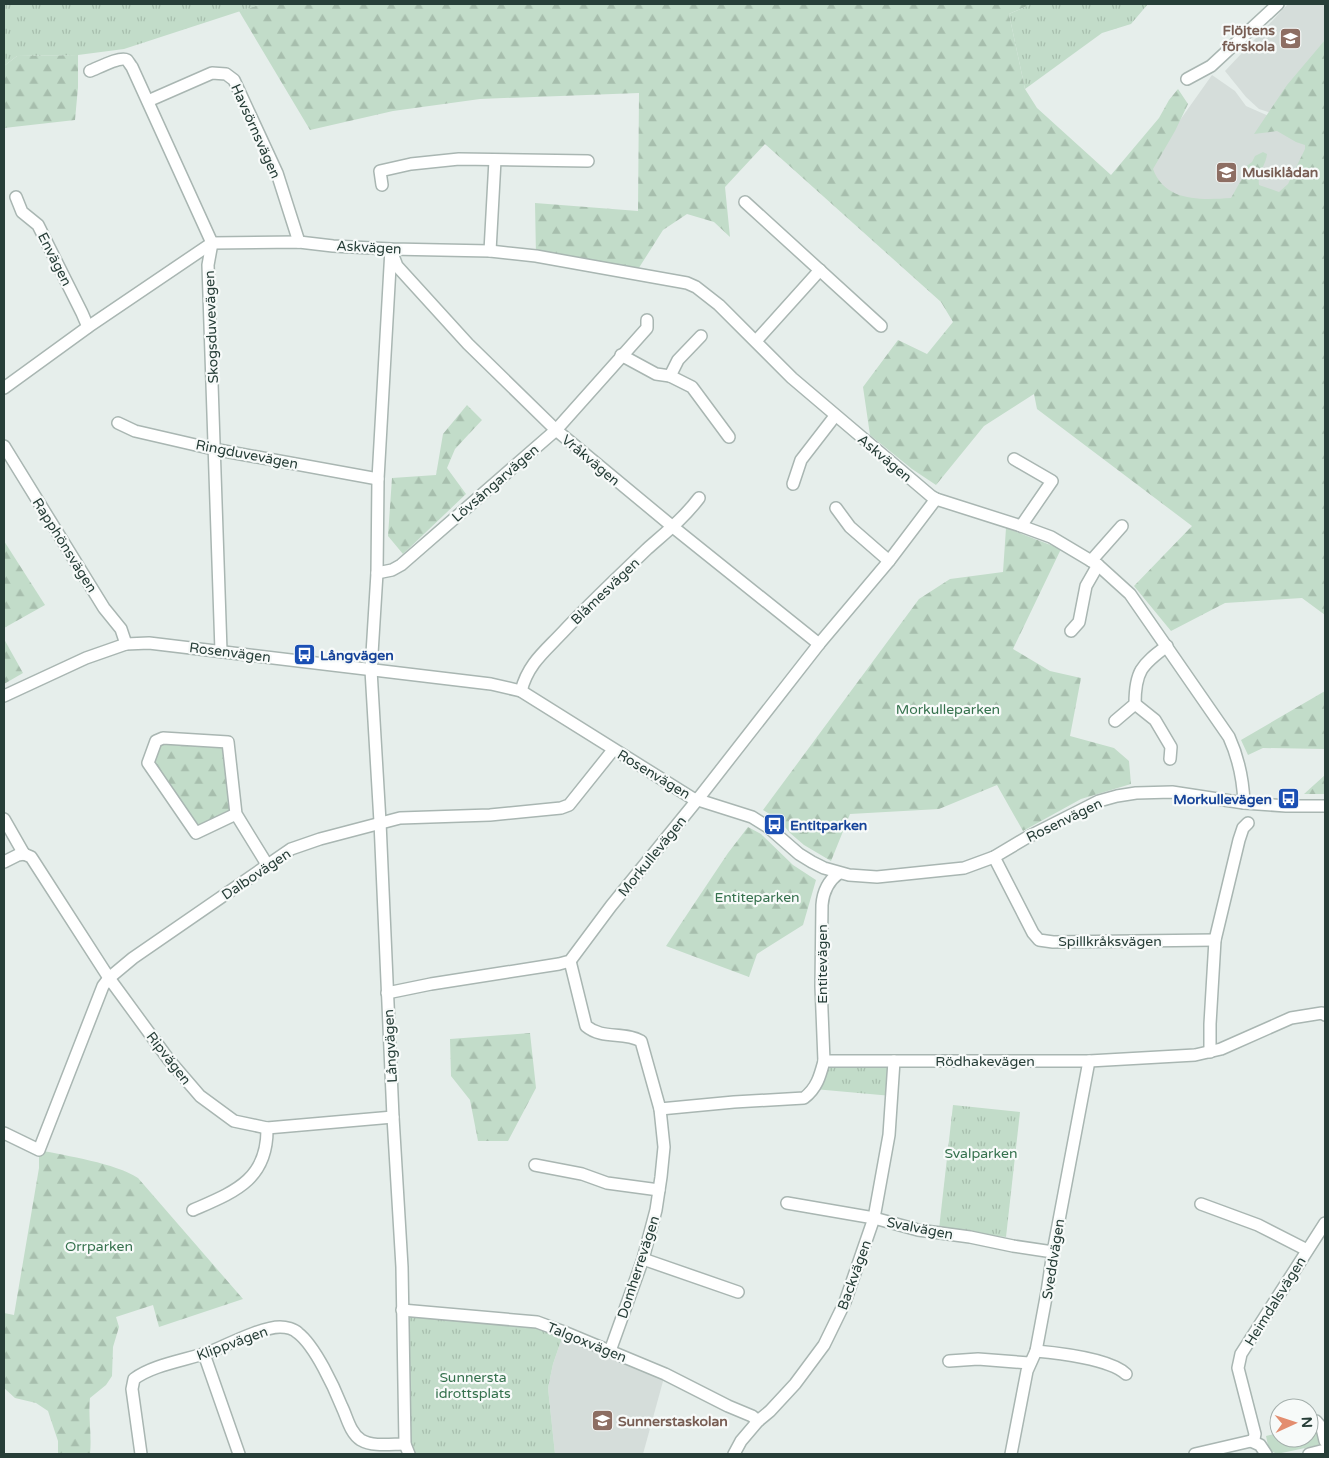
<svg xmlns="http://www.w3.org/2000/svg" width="1329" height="1458" font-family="'Varela Round',sans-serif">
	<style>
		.built { fill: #d5ddda }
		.grass { fill: #c2dcc9 }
		.forest { fill: url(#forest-firs) }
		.park { fill: url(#park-tufts) }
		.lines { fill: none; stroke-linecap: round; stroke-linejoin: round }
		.minor-casing { stroke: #a9b6b2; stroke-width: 14 }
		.minor { stroke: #fff; stroke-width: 11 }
		.labels { text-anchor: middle; stroke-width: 4.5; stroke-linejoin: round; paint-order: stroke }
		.education-label { font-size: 14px; font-weight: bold; fill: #785e54; stroke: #f7faf9; text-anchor: start }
		.street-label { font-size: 14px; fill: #273e38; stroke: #f7faf9 }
		.transit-label { font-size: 14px; font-weight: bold; fill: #164399; stroke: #f7faf9; text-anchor: start }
		.park-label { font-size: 14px; fill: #35714d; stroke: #f7faf9 }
	</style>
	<defs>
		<pattern id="forest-firs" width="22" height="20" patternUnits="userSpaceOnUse" patternTransform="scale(1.25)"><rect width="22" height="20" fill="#c2dcc9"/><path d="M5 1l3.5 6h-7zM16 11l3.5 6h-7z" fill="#a7bead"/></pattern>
		<pattern id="park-tufts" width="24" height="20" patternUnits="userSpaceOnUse" patternTransform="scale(1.25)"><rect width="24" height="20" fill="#c2dcc9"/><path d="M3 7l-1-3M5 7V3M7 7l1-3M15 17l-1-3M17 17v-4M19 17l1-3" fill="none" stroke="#a7bead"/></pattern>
	</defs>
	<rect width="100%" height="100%" fill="#e6eeeb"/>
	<g class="built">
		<path d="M1288,4H1325V130L1259,109L1246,97L1225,71Z"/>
		<path d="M1212,75L1235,91L1246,106L1325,141L1248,272L1124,199Z"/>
		<path d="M564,1332L665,1374L643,1454H555L548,1388L553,1364Z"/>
	</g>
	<path class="grass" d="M1309,1428L1316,1429L1319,1445L1277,1454L1269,1450L1266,1436L1279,1433V1438H1309Z"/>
	<g class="forest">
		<path d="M262,4H1032L1009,14L1025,89L1037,108L1111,175L1159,118L1169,100L1178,89L1188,104L1175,131L1153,169C1165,202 1201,200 1231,198L1244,175V168L1252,162L1255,156L1263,152L1267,154C1266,165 1257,174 1259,185L1279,192L1288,184L1305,149V145L1296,142L1277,131L1254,134L1287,85L1325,40V615L1302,598L1225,603L1171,631L1134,586L1192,526L1037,409L1034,394L984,426L936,485L912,469L870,435L863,387L898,340L927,354L953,322L941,302L765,144L725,187L730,237L714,222L687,214L663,230L635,274L536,256L535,203L638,211L639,93L480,99L393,111L310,130L239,11Z"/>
		<path d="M78,55V87L75,120L4,128V66L17,56Z"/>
		<path d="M467,405L482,420L455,449L447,468L466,494L403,554L388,536L392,478L436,475L443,434Z"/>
		<path d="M1006,528L1061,549L1013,649L1050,671L1081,678L1070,736L1114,748L1129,761L1131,784L1081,799L1023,831L997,785L939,809L850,814L831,861L804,845L790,833L778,819L763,810L919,599L950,579L1003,572Z"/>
		<path d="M4,541L45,605L4,628Z"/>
		<path d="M4,639L23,673L4,684Z"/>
		<path d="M1325,691V759L1324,749L1263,748L1248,755L1241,740Z"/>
		<path d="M156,741L228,742L236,814L196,833L148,763Z"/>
		<path d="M1325,775V794H1304Z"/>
		<path d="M748,827L761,834L793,865L816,880L803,925L757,954L749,977L666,946L728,853Z"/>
		<path d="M530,1033L536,1088L508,1141H478L470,1100L451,1076L450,1039Z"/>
		<path d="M39,1150C67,1156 115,1163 138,1178L243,1299L159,1327L153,1305L116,1317L119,1327L113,1347L112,1376L106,1385L90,1398C88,1417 92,1435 90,1454H58V1441L48,1411L36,1403L15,1398L4,1388V1313L14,1315L39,1168Z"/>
	</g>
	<g class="park">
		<path d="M4,4H262L124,49L78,55L17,56L4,66Z"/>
		<path d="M1032,4H1148L1131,24L1102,33L1025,89L1009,14Z"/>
		<path d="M824,1061H894L892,1096L814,1089Z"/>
		<path d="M953,1105L1020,1112L1006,1237L939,1229Z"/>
		<path d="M402,1310L537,1322L564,1332L553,1364L548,1388L555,1454H409Z"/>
	</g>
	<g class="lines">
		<defs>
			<g id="minor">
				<path d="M90,71C98,68 120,56 127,60C128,61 131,66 132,67L212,243L208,265L221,651"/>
				<path d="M1187,79L1211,66L1278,4"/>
				<path d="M148,101L212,73L226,74L234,80L277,173L299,242"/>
				<path d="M382,185L380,171L411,164L459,159L588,161"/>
				<path d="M16,197L22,212L38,225L82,313L88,327"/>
				<path d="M745,202L881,326"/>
				<path d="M391,249L378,479L377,573L371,670L380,822L393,1117L402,1267L405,1444L409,1454"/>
				<path d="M490,251L495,160"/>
				<path d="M392,253L397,266L468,344L556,430L673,527L819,644"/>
				<path d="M756,341L820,270"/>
				<path d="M621,355L656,374L670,376L678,360L701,336"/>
				<path d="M670,376L692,387L729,437"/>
				<path d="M4,388L88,327L212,243L299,242L333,246L391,249L490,251L536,256L687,283L696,287L719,305L792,378L931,496L936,499L1021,526L1051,537L1098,565L1130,594L1229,737C1239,759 1243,778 1244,803"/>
				<path d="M118,423L135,431L213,449L378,479"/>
				<path d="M4,446L104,608L121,629L126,644"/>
				<path d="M1014,459L1052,481L1021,526"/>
				<path d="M793,484L801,460L835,416"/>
				<path d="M836,508L850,527L889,561"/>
				<path d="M1091,561L1122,526"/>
				<path d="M377,573L392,570L401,565L556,430L647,328V320"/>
				<path d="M1071,631L1079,622L1086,586L1098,565"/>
				<path d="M521,691C528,664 544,652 562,633C589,604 618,577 647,549C665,533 684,518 699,498"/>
				<path d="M4,696L86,658L126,644L149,643L491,684L521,691L692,798L752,817L768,827L799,854L812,862L824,868L849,875L877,877L964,868L994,857L1026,838L1099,801L1117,796L1136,793L1172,792L1244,803L1286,806H1325"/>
				<path d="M1135,704L1155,720L1171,747L1170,759"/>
				<path d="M1115,721L1135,704C1135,672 1141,665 1167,646"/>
				<path d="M236,814L196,833L148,763L156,741L163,738L228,742L236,814L268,866"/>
				<path d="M4,819L24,854"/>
				<path d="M24,854L31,857L33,860L109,978L169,1060L200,1096L234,1121L267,1128L393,1117"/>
				<path d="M994,857L1033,933L1039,940L1053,942L1215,940"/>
				<path d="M4,862L18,855L24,854"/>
				<path d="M570,961L586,1026C603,1040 623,1031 641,1041L660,1109L664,1147L661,1177L656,1210L643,1259L610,1351"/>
				<path d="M387,993L431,984L559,964L570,961L611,906L698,799L819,644L889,561L936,499"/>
				<path d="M1210,1052V1024L1215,940L1239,840L1243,828L1248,823"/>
				<path d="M824,1061L821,986L822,905C823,892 828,881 839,873"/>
				<path d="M660,1109L734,1102L804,1098C817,1088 820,1076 824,1061H1089L1195,1055L1221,1049L1291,1018L1322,1013L1325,1015"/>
				<path d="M4,1133L39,1150L103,986L109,978L133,958L291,849L320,839L400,818L490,815L561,808L569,805L613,750"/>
				<path d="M535,1165L582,1174L607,1183L659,1190"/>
				<path d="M787,1203L874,1218L918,1230L970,1237L1013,1246L1053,1252"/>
				<path d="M1201,1204L1258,1225L1307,1250"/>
				<path d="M193,1210C234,1192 268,1180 267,1128"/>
				<path d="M643,1259L738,1292"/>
				<path d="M402,1310L537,1322L564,1332L665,1374L728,1406L752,1416L758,1421"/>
				<path d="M1036,1351C1058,1353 1110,1359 1126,1374"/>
				<path d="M204,1354L239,1454"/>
				<path d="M949,1361L978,1359L1029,1363"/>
				<path d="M1316,1421L1322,1428L1325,1441"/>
				<path d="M1251,1441L1254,1439L1255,1434L1238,1368L1241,1354L1325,1223"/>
				<path d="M141,1454L132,1389L134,1379C154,1364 188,1360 212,1351C229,1344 262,1327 280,1327C286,1327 294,1329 298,1333C315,1346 334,1387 342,1407C347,1417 350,1433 361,1440C373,1447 391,1444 405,1444"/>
				<path d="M734,1454L741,1441L758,1421L770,1411L795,1384L824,1345L845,1302L874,1218L889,1135L894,1061"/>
				<path d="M1011,1454L1027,1371L1036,1351L1047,1292L1053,1252L1089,1061"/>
				<path d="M1195,1454L1251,1441L1260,1445L1266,1454"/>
				<path d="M1309,1454L1325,1450"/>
			</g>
		</defs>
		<use href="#minor" class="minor-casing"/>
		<use href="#minor" class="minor"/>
	</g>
	<defs>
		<symbol id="school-square" viewBox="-11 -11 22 22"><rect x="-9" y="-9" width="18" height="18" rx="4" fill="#8d6e63" stroke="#f7faf9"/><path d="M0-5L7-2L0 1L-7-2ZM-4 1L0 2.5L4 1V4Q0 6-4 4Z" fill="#fff"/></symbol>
		<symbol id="bus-square" viewBox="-11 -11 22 22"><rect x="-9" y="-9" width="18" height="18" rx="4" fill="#1a4fb4" stroke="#f7faf9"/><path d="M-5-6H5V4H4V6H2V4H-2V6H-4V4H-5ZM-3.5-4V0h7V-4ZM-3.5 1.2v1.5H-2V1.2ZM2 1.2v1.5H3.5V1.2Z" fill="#fff"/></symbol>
	</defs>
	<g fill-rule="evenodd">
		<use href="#school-square" x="1278" y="26" width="25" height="25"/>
		<use href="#school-square" x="1214" y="160" width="25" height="25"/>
		<use href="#bus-square" x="292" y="642" width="25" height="25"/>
		<use href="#bus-square" x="1276" y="786" width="25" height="25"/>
		<use href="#bus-square" x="762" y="812" width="25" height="25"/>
		<use href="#school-square" x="590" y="1408" width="25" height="25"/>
	</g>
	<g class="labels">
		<g class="education-label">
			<text x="1275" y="35" text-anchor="end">Flöjtens<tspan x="1275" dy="16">förskola</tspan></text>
			<text x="1242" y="177">Musiklådan</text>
			<text x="618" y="1426">Sunnerstaskolan</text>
		</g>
		<g class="street-label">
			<text transform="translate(256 131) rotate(66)" y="5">Havsörnsvägen</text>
			<text transform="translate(369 247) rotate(3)" y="5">Askvägen</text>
			<text transform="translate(55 259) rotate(63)" y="5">Envägen</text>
			<text transform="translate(211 327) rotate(-92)" y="5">Skogsduvevägen</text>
			<text transform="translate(247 454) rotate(11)" y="5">Ringduvevägen</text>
			<text transform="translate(885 458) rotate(40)" y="5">Askvägen</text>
			<text transform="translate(591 460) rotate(40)" y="5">Vråkvägen</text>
			<text transform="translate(495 483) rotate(-41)" y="5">Lövsångarvägen</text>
			<text transform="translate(65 545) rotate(58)" y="5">Rapphönsvägen</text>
			<text transform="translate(605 591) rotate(-44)" y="5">Blåmesvägen</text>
			<text transform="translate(230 652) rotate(7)" y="5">Rosenvägen</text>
			<text transform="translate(654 774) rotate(31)" y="5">Rosenvägen</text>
			<text transform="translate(1064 820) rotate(-26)" y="5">Rosenvägen</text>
			<text transform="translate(652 856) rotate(-51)" y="5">Morkullevägen</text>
			<text transform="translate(256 874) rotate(-34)" y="5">Dalbovägen</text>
			<text x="1110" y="946">Spillkråksvägen</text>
			<text transform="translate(822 964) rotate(-90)" y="5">Entitevägen</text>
			<text transform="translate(390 1046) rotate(-93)" y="5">Långvägen</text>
			<text transform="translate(169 1058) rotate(52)" y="5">Ripvägen</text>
			<text x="985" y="1066">Rödhakevägen</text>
			<text transform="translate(920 1228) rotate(11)" y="5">Svalvägen</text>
			<text transform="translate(1053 1259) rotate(-81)" y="5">Sveddvägen</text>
			<text transform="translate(638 1267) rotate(-72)" y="5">Domherrevägen</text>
			<text transform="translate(854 1275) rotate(-70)" y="5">Backvägen</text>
			<text transform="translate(1275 1301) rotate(-58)" y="5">Heimdalsvägen</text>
			<text transform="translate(587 1342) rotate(22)" y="5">Talgoxvägen</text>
			<text transform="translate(232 1343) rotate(-20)" y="5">Klippvägen</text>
		</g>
		<g class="transit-label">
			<text x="320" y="660">Långvägen</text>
			<text x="1272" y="804" text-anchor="end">Morkullevägen</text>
			<text x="790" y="830">Entitparken</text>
		</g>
		<g class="park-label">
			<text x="948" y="714">Morkulleparken</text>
			<text x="757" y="902">Entiteparken</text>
			<text x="981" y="1158">Svalparken</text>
			<text x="99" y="1251">Orrparken</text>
			<text x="473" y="1382">Sunnersta<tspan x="473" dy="16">idrottsplats</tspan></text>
		</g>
	</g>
	<rect width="1329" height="1458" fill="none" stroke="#273e38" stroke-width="10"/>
	<g transform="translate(1294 1423) rotate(87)"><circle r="24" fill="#f7faf9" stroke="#a4afac"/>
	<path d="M0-4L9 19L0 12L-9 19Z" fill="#e38d6f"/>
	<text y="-8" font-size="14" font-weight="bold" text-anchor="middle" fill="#273e38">N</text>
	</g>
</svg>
